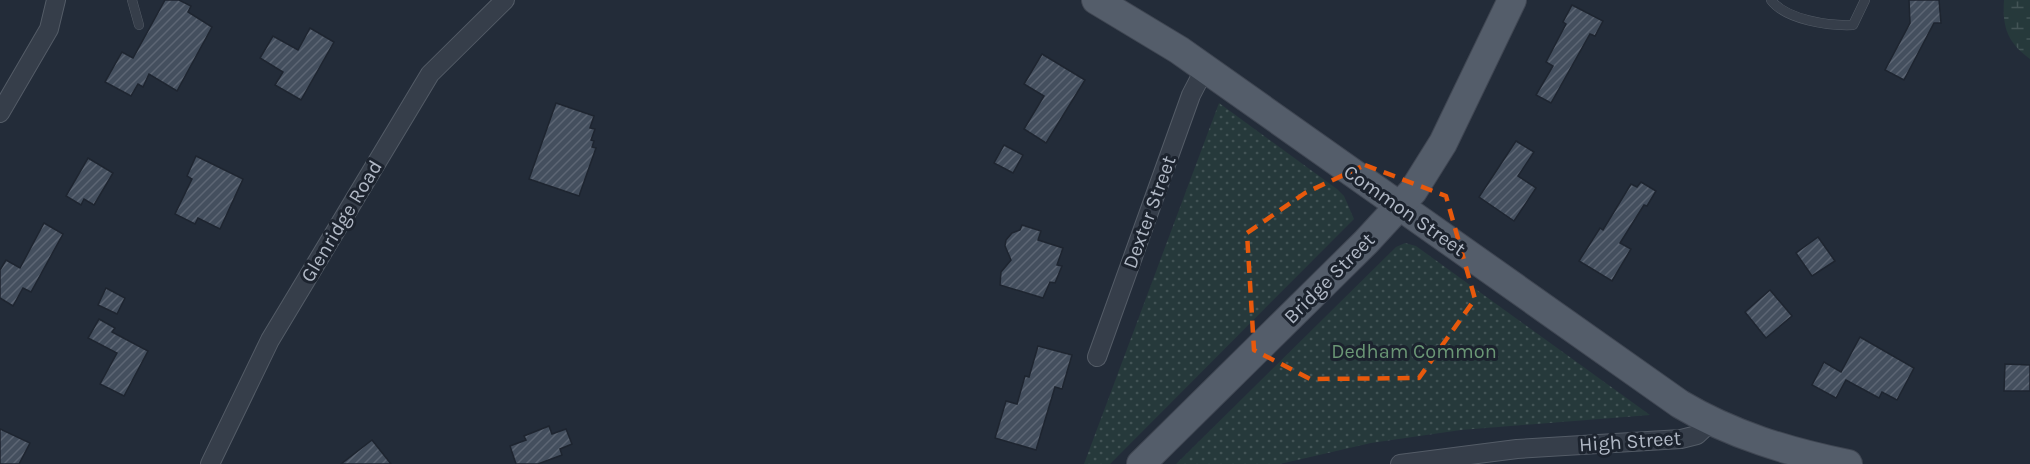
<svg xmlns="http://www.w3.org/2000/svg" width="2030" height="464" font-family="Karla,sans-serif">
	<style>
		.wetland { fill: url(#wetland-marsh) }
		.park { fill: url(#park-dots) }
		.building { fill: url(#building-hatch); stroke: #1e2530; stroke-width: 1.5 }
		.lines { fill: none; stroke-linecap: round; stroke-linejoin: round }
		.lane-casing { stroke: #545c67; stroke-width: 10 }
		.street-casing { stroke: #545c67; stroke-width: 20 }
		.primary-casing { stroke: #404753; stroke-width: 30 }
		.lane { stroke: #363e4a; stroke-width: 9 }
		.street { stroke: #363e4a; stroke-width: 18 }
		.primary { stroke: #545d6a; stroke-width: 28 }
		.marked { fill: none; stroke: #e8590c; stroke-width: 4.5; stroke-dasharray: 12 8; stroke-linejoin: round }
		.labels { text-anchor: middle; stroke-width: 6; stroke-linejoin: round; paint-order: stroke }
		.street-label { font-size: 20px; fill: #b1b9c6; stroke: #1c232e }
		.park-label { font-size: 20px; fill: #6a9675; stroke: #1c232e }
	</style>
	<defs>
		<pattern id="wetland-marsh" width="20" height="14" patternUnits="userSpaceOnUse" patternTransform="scale(1.5)"><rect width="20" height="14" fill="#26393b"/><path d="M1 5h8M5 5V1M11 12h8M15 12V8" fill="none" stroke="#435456"/></pattern>
		<pattern id="park-dots" width="8" height="8" patternUnits="userSpaceOnUse" patternTransform="scale(1.5)"><rect width="8" height="8" fill="#26393b"/><path d="M2 2h.1M6 6h.1" fill="none" stroke="#435456" stroke-width="1.8" stroke-linecap="round"/></pattern>
		<pattern id="building-hatch" width="6" height="6" patternUnits="userSpaceOnUse" patternTransform="scale(1.5)"><rect width="6" height="6" fill="#444f5e"/><path d="M-1 1l2-2M0 6l6-6M5 7l2-2" fill="none" stroke="#5d6674"/></pattern>
	</defs>
	<rect width="100%" height="100%" fill="#232c39"/>
	<path class="wetland" d="M2004,0H2030V59C2008,43 2002,28 2004,0Z"/>
	<g class="park">
		<path d="M1219,103L1337,189L1344,196L1354,219L1110,464H1084Z"/>
		<path d="M1405,243L1416,246L1650,415L1461,430L1371,443L1280,464H1176L1396,247Z"/>
	</g>
	<g class="building">
		<path d="M165,0H179L191,6L188,12L212,27L177,91L149,74L143,87L138,84L131,96L105,82L122,52L133,58Z"/>
		<path d="M1909,0H1939L1941,23H1934L1904,80L1885,70L1910,23Z"/>
		<path d="M1572,5L1603,21L1595,36L1590,34L1551,103L1536,95L1553,66L1546,62L1566,24L1563,22Z"/>
		<path d="M310,28L334,42L301,100L275,85L283,72L260,58L273,36L298,50Z"/>
		<path d="M1042,54L1085,80L1046,143L1024,129L1044,96L1024,84Z"/>
		<path d="M556,103L594,116L590,128L595,129L591,140L594,141L592,147L596,148L579,196L529,179Z"/>
		<path d="M1516,141L1534,152L1518,176L1536,188L1514,221L1479,197Z"/>
		<path d="M1004,145L1023,155L1013,173L994,163Z"/>
		<path d="M196,156L243,179L220,229L198,218L195,224L175,214L192,179L187,176Z"/>
		<path d="M88,158L113,173L94,205L84,199L81,205L66,196Z"/>
		<path d="M1641,182L1656,191L1647,206L1644,205L1620,243L1631,249L1612,281L1579,261L1600,228L1603,230L1631,184L1637,187Z"/>
		<path d="M44,223L63,234L31,292L23,288L13,306L0,298V270L6,260L20,268Z"/>
		<path d="M1022,225L1041,231L1038,240L1063,248L1057,265L1062,266L1055,283L1050,282L1043,298L1000,285L1001,272L1011,260L1005,246L1006,240L1012,233L1020,230Z"/>
		<path d="M1818,237L1835,261L1812,276L1796,253Z"/>
		<path d="M106,288L125,298L117,314L98,305Z"/>
		<path d="M1770,290L1792,316L1766,338L1745,312Z"/>
		<path d="M99,319L115,328L112,332L148,351L124,396L100,384L117,353L88,338Z"/>
		<path d="M1860,337L1914,368L1897,400L1882,392L1879,398L1846,380L1836,398L1812,385L1824,362L1841,372Z"/>
		<path d="M1038,346L1072,355L1062,389L1055,387L1036,450L995,438L1006,401L1017,404L1025,376L1029,377Z"/>
		<path d="M2005,364L2030,365V391H2004Z"/>
		<path d="M549,426L552,434L566,429L572,444L560,449L562,455L538,464H516L510,446L526,440L524,436Z"/>
		<path d="M0,429L30,443L19,464H0Z"/>
		<path d="M372,440L391,464H341Z"/>
	</g>
	<g class="lines">
		<defs>
			<g id="lane">
				<path d="M132,0L139,25"/>
				<path d="M1771,0C1786,20 1829,26 1853,25L1865,0"/>
			</g>
			<g id="street">
				<path d="M0,113L49,29L56,0"/>
				<path d="M1097,357L1191,95L1205,68"/>
				<path d="M210,464L270,340L430,74L505,0"/>
				<path d="M1400,464L1517,449L1681,439L1697,435L1711,422"/>
			</g>
			<g id="primary">
				<path d="M1096,0L1179,50L1680,404C1732,435 1789,452 1848,464"/>
				<path d="M1141,464L1366,242L1413,191L1443,143L1512,0"/>
			</g>
		</defs>
		<use href="#lane" class="lane-casing"/>
		<use href="#street" class="street-casing"/>
		<use href="#primary" class="primary-casing"/>
		<use href="#lane" class="lane"/>
		<use href="#street" class="street"/>
		<use href="#primary" class="primary"/>
	</g>
	<path class="marked" d="M1365,165L1446,196L1475,299L1419,378L1310,379L1254,350L1247,233L1305,193Z"/>
	<g class="labels">
		<g class="street-label">
			<text transform="translate(1405 210) rotate(35)" y="7">Common Street</text>
			<text transform="translate(1149 212) rotate(-70)" y="7">Dexter Street</text>
			<text transform="translate(341 221) rotate(-59)" y="7">Glenridge Road</text>
			<text transform="translate(1329 278) rotate(-45)" y="7">Bridge Street</text>
			<text transform="translate(1630 441) rotate(-4)" y="7">High Street</text>
		</g>
		<g class="park-label">
			<text x="1414" y="358">Dedham Common</text>
		</g>
	</g>
</svg>
